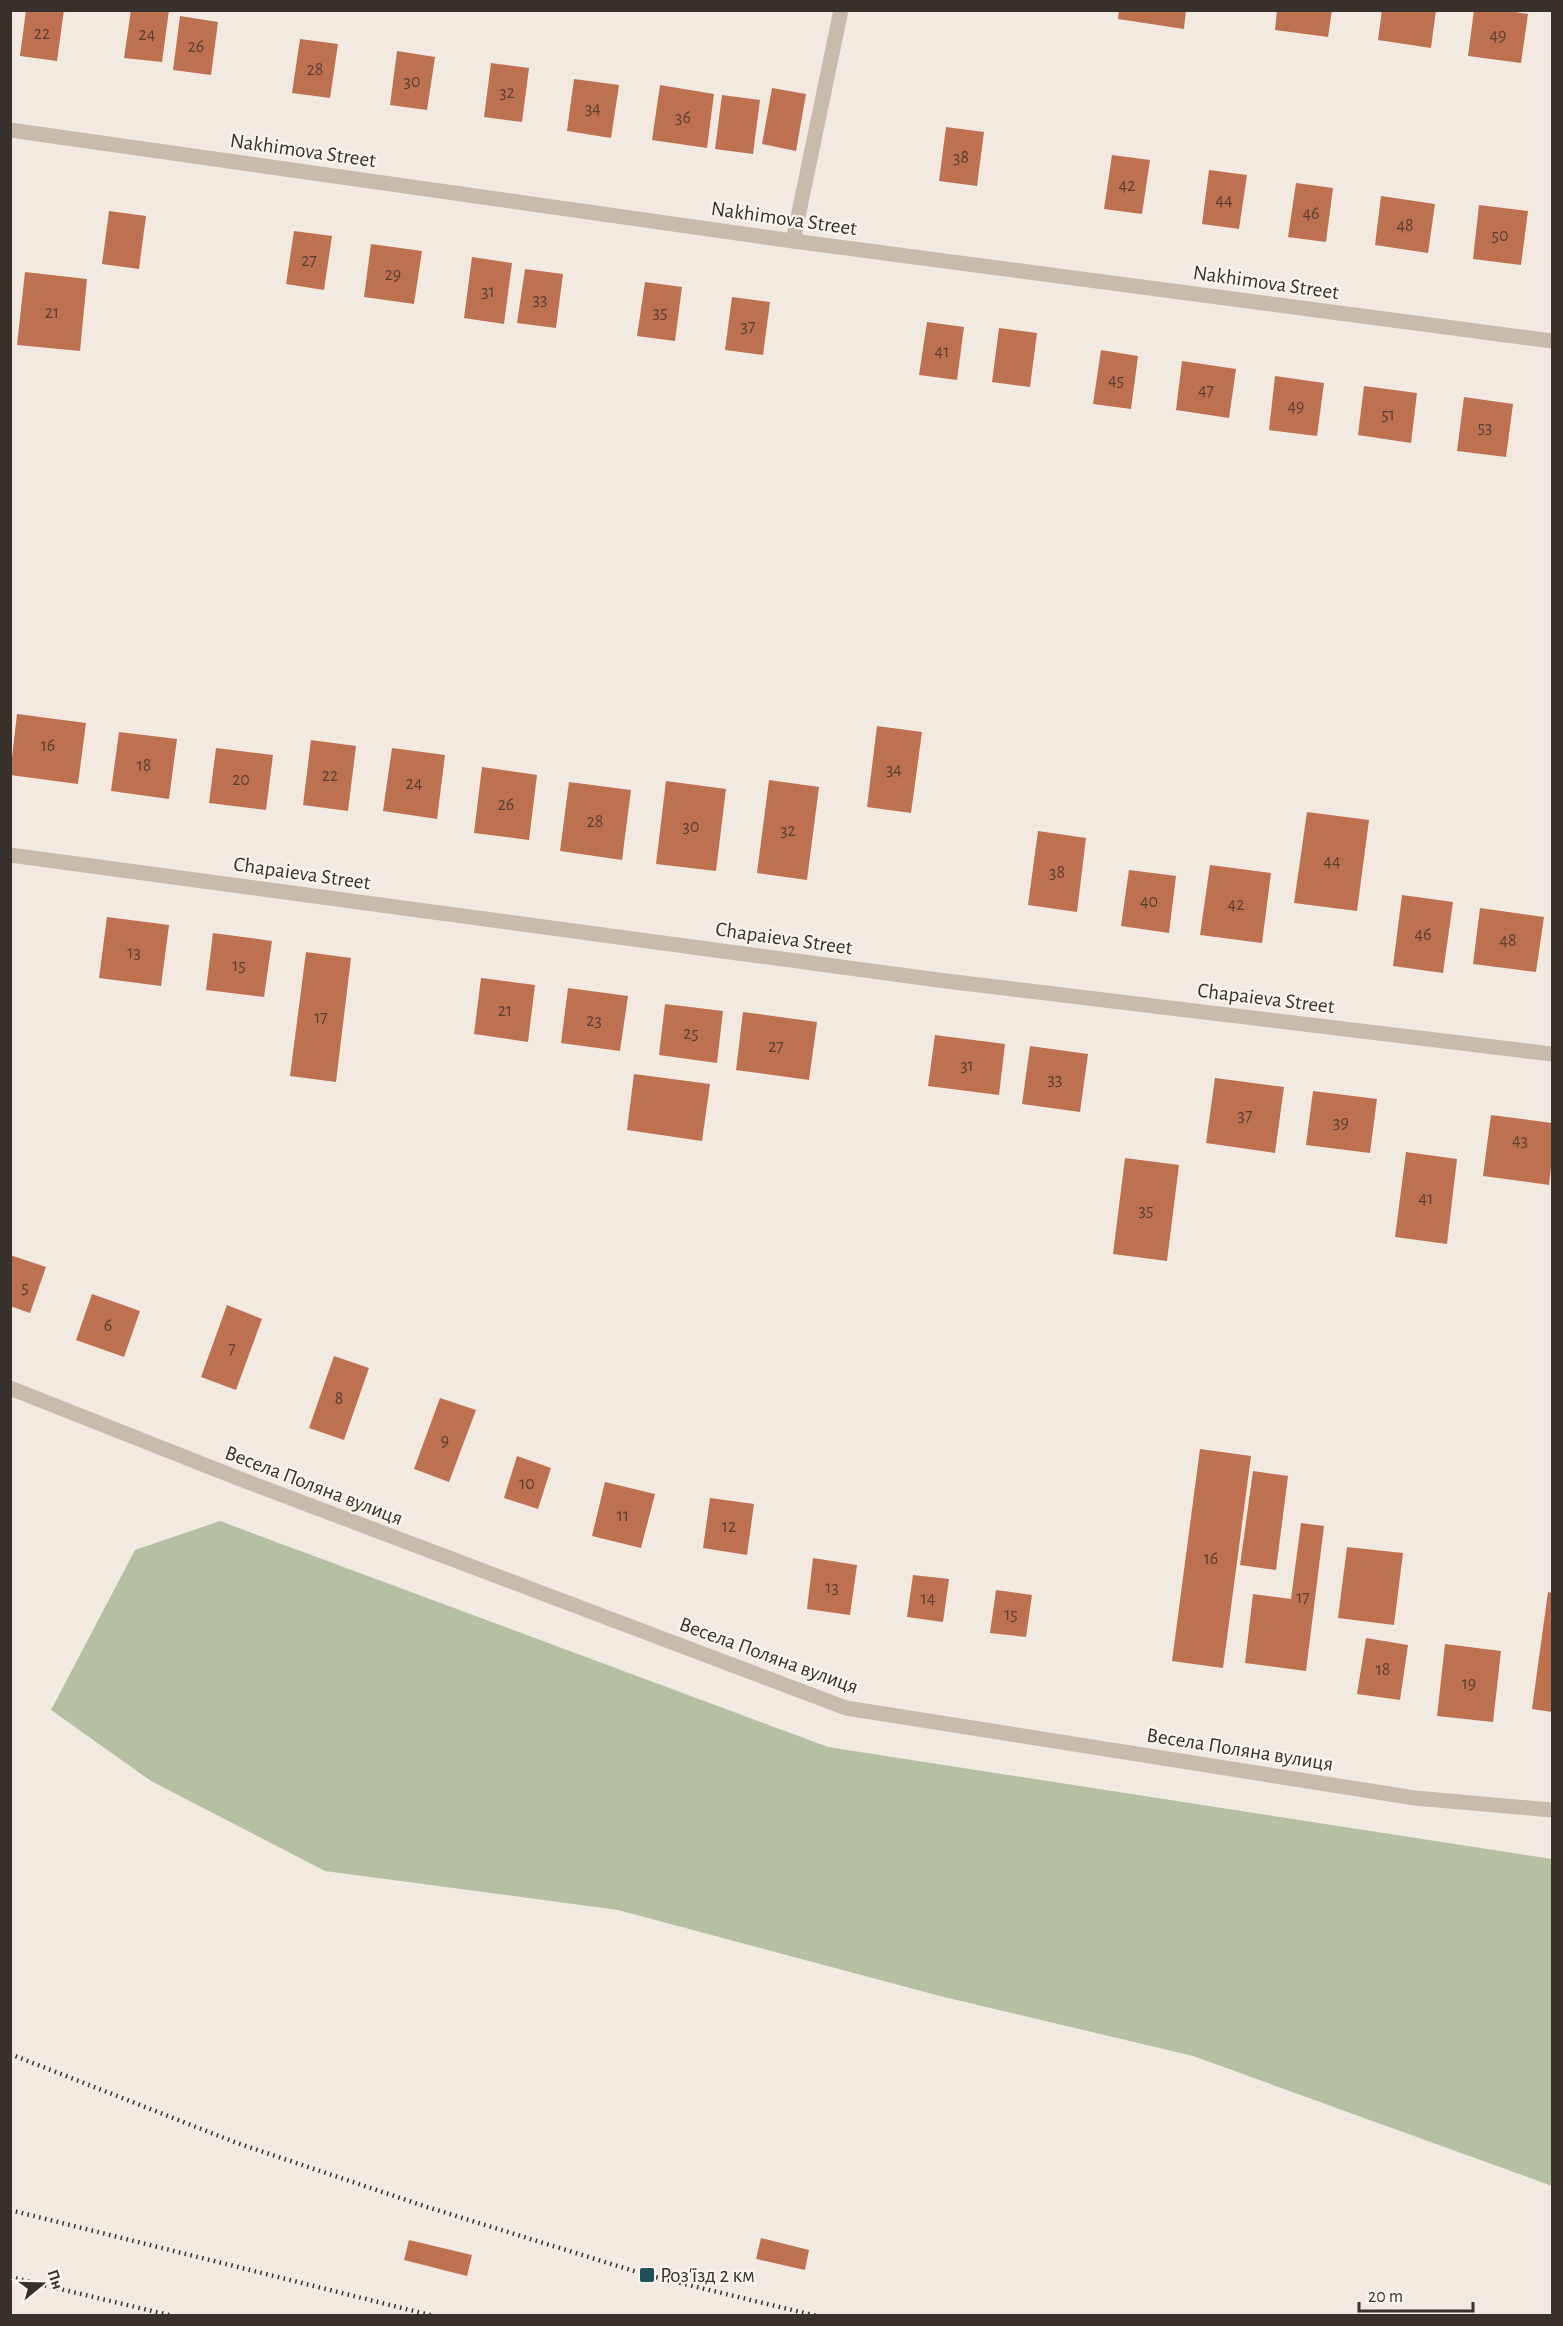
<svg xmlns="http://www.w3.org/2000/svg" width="1563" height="2326" font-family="'Alegreya Sans',sans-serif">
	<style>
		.green { fill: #b4c0a1 }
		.building { fill: #be7151 }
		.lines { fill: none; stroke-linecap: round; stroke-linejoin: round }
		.minor { stroke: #c9bbac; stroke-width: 15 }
		.rail { stroke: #38302b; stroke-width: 4.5; stroke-dasharray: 1.5 4.5; stroke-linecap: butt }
		.poi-dot { fill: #225157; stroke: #f9f4ec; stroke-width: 2 }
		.labels { text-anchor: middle; stroke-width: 4.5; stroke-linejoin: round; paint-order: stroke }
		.number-label { font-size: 18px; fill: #5a4034 }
		.street-label { font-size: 21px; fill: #38302b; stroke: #f9f4ec }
		.poi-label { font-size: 21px; fill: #38302b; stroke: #f9f4ec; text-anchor: start }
	</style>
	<rect width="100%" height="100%" fill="#f2eae0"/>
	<path class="green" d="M220,1521L828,1747L1552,1859V2186L1193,2056L940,1996L618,1910L325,1871L151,1781L51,1710L135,1550Z"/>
	<g class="building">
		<path d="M26,10H64L57,61L20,56Z"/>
		<path d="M131,10H169L162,62L124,58Z"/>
		<path d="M1119,10H1186L1184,29L1118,19Z"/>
		<path d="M1277,10H1332L1328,37L1275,30Z"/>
		<path d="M1382,10H1436L1431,48L1378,40Z"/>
		<path d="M1474,10H1503L1528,14L1521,63L1468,56Z"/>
		<path d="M180,16L218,22L211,75L173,70Z"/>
		<path d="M300,39L338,44L330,98L292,93Z"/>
		<path d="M397,51L435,57L427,110L390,105Z"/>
		<path d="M491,63L529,68L522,122L484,117Z"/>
		<path d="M574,79L619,85L611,138L567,131Z"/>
		<path d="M660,85L714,94L707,148L652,140Z"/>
		<path d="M772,88L806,94L796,151L762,144Z"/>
		<path d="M722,95L760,100L753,154L715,149Z"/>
		<path d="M946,127L984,132L977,186L939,181Z"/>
		<path d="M1112,155L1150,160L1142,214L1104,209Z"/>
		<path d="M1209,170L1247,175L1239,229L1202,224Z"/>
		<path d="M1296,183L1333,188L1326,242L1288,237Z"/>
		<path d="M1381,196L1435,204L1428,253L1375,245Z"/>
		<path d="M1479,205L1528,211L1521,265L1473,259Z"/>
		<path d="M109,211L146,216L139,269L102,264Z"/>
		<path d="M294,231L332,236L324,290L286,284Z"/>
		<path d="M371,244L422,251L414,304L364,297Z"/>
		<path d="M472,257L512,263L504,324L464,318Z"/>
		<path d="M525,269L563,274L556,328L517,323Z"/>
		<path d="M25,272L87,279L80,351L17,345Z"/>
		<path d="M645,282L682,287L675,341L637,336Z"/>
		<path d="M732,297L770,302L763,355L725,350Z"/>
		<path d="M927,322L964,327L957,380L919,375Z"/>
		<path d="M999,328L1037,333L1030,387L992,382Z"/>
		<path d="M1101,350L1138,356L1131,409L1093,404Z"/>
		<path d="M1182,361L1236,369L1229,418L1176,410Z"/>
		<path d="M1275,376L1324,383L1317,436L1269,430Z"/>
		<path d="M1364,386L1417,393L1411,443L1358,435Z"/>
		<path d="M1464,397L1513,404L1506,457L1457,451Z"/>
		<path d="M17,714L86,723L78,784L10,775Z"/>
		<path d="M877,726L922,732L911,813L867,807Z"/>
		<path d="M119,732L177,739L169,799L111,791Z"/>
		<path d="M311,740L356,746L348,811L303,805Z"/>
		<path d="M216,748L273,755L266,810L209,803Z"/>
		<path d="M392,748L445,755L437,819L383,811Z"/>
		<path d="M482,767L537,775L529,840L474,833Z"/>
		<path d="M769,780L819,787L807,880L757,873Z"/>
		<path d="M666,781L726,789L716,871L656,864Z"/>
		<path d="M569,782L631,790L622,860L560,851Z"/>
		<path d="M1307,812L1369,820L1357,911L1294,903Z"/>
		<path d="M1038,831L1086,838L1077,912L1028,905Z"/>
		<path d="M1210,865L1271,873L1262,943L1200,935Z"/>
		<path d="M1129,870L1176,876L1169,933L1121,926Z"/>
		<path d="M1402,895L1453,902L1443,973L1393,966Z"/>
		<path d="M1480,908L1544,917L1536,972L1473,964Z"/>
		<path d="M107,917L169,925L161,986L99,978Z"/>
		<path d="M213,933L272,941L264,997L206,990Z"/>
		<path d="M306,952L351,958L336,1082L290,1076Z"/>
		<path d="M481,978L535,985L528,1042L474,1034Z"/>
		<path d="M568,988L628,996L620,1051L561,1043Z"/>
		<path d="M665,1004L723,1011L717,1063L659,1055Z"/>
		<path d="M743,1012L817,1022L809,1080L736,1070Z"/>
		<path d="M935,1035L1005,1044L999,1095L928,1086Z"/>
		<path d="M1030,1046L1088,1054L1080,1112L1022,1104Z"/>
		<path d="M634,1074L710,1084L702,1141L627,1130Z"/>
		<path d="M1215,1078L1284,1087L1275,1153L1206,1143Z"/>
		<path d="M1313,1091L1377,1099L1370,1153L1306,1145Z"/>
		<path d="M1491,1115L1552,1123V1158L1549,1185L1483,1176Z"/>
		<path d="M1406,1152L1457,1159L1447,1244L1395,1237Z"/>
		<path d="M1125,1158L1179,1165L1167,1261L1113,1254Z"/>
		<path d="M10,1255L46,1267L30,1313L10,1306Z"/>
		<path d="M92,1294L140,1311L124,1357L76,1340Z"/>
		<path d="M227,1305L262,1319L236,1390L201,1377Z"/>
		<path d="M334,1356L369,1368L344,1440L309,1428Z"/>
		<path d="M440,1398L476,1410L449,1482L414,1469Z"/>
		<path d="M1200,1449L1251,1456L1223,1668L1172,1661Z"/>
		<path d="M517,1456L551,1468L538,1509L504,1498Z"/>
		<path d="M1253,1471L1288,1476L1276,1570L1240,1565Z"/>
		<path d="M605,1482L655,1494L641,1548L592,1536Z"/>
		<path d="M710,1498L754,1504L747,1555L703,1548Z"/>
		<path d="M1301,1523L1324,1526L1306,1671L1245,1663L1253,1594L1291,1599Z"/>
		<path d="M1347,1547L1403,1553L1394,1625L1338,1618Z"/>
		<path d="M813,1558L857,1565L850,1615L807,1609Z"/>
		<path d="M913,1575L949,1579L943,1622L907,1617Z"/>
		<path d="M996,1590L1032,1595L1026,1637L990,1633Z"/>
		<path d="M1548,1592L1552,1593V1712L1532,1709Z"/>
		<path d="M1366,1638L1408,1645L1400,1700L1357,1694Z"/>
		<path d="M1445,1644L1501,1651L1493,1722L1437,1716Z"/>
		<path d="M761,2238L809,2250L805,2270L756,2259Z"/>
		<path d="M409,2240L472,2255L467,2276L404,2260Z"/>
	</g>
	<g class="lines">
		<g class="minor">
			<path d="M10,130L793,241L1552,341"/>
			<path d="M793,241L841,10"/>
			<path d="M10,855L938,980L1552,1054"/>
			<path d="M10,1388L235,1477L846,1708L1415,1798L1552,1810"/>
		</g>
		<g class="rail">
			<path d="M10,2054L237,2143L427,2207L647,2275L817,2316"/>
			<path d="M10,2210L434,2316"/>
			<path d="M10,2277L173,2316"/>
		</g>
	</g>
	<rect class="poi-dot" x="639" y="2267" width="16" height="16" rx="3"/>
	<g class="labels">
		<g class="number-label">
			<text x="42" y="39">22</text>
			<text x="147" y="40">24</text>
			<text x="1498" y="41">49</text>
			<text x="196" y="52">26</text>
			<text x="315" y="75">28</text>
			<text x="412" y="87">30</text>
			<text x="507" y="98">32</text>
			<text x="593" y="114">34</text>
			<text x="683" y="123">36</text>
			<text x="961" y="163">38</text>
			<text x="1127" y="191">42</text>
			<text x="1224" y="206">44</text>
			<text x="1311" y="219">46</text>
			<text x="1405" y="231">48</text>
			<text x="1500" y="241">50</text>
			<text x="309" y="266">27</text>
			<text x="393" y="280">29</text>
			<text x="488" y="297">31</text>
			<text x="540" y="305">33</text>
			<text x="52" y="318">21</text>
			<text x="660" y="318">35</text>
			<text x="748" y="332">37</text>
			<text x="942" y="357">41</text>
			<text x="1116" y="386">45</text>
			<text x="1206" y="396">47</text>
			<text x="1296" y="412">49</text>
			<text x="1388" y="420">51</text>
			<text x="1485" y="433">53</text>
			<text x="48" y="751">16</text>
			<text x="144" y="771">18</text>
			<text x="894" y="775">34</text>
			<text x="330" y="781">22</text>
			<text x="241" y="785">20</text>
			<text x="414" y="789">24</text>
			<text x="506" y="810">26</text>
			<text x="595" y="827">28</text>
			<text x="691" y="832">30</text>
			<text x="788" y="836">32</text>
			<text x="1332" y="867">44</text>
			<text x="1057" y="878">38</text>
			<text x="1149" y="907">40</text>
			<text x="1236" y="910">42</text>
			<text x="1423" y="940">46</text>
			<text x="1508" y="946">48</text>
			<text x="134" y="958">13</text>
			<text x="239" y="971">15</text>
			<text x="505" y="1016">21</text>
			<text x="321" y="1023">17</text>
			<text x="594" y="1026">23</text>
			<text x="691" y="1039">25</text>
			<text x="776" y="1052">27</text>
			<text x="967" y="1071">31</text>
			<text x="1055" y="1085">33</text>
			<text x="1245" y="1121">37</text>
			<text x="1341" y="1128">39</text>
			<text x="1520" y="1146">43</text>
			<text x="1426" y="1204">41</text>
			<text x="1146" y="1216">35</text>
			<text x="25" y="1293">5</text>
			<text x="108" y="1331">6</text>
			<text x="232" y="1354">7</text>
			<text x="339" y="1404">8</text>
			<text x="445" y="1446">9</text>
			<text x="527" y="1489">10</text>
			<text x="623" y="1521">11</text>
			<text x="729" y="1532">12</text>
			<text x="1211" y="1564">16</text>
			<text x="832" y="1593">13</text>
			<text x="1303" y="1603">17</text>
			<text x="928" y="1604">14</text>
			<text x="1011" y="1620">15</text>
			<text x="1383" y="1675">18</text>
			<text x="1469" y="1689">19</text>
		</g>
		<g class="street-label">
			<text transform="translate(303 150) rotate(8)" y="7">Nakhimova Street</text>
			<text transform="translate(784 218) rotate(8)" y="7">Nakhimova Street</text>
			<text transform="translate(1266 282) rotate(8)" y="7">Nakhimova Street</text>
			<text transform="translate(302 873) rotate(8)" y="7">Chapaieva Street</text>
			<text transform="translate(784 938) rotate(8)" y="7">Chapaieva Street</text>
			<text transform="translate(1266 998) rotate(7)" y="7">Chapaieva Street</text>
			<text transform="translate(314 1485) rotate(21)" y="7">Весела Поляна вулиця</text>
			<text transform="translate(769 1655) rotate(20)" y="7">Весела Поляна вулиця</text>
			<text transform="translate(1240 1749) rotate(9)" y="7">Весела Поляна вулиця</text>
		</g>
		<g class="poi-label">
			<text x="660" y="2282">Роз'їзд 2 км</text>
		</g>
	</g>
	<rect width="1563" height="2326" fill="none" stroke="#38302b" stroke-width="24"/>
	<g transform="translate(42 2284) rotate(71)" stroke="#f9f4ec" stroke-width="4.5" paint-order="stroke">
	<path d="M0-4.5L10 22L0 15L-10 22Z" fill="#38302b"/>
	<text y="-9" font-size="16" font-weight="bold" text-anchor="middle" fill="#38302b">Пн</text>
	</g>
	<path d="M1359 2302v9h114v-9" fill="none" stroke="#38302b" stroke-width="3"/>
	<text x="1368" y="2302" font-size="18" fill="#38302b" stroke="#f9f4ec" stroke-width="4.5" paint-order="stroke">20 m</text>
</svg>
